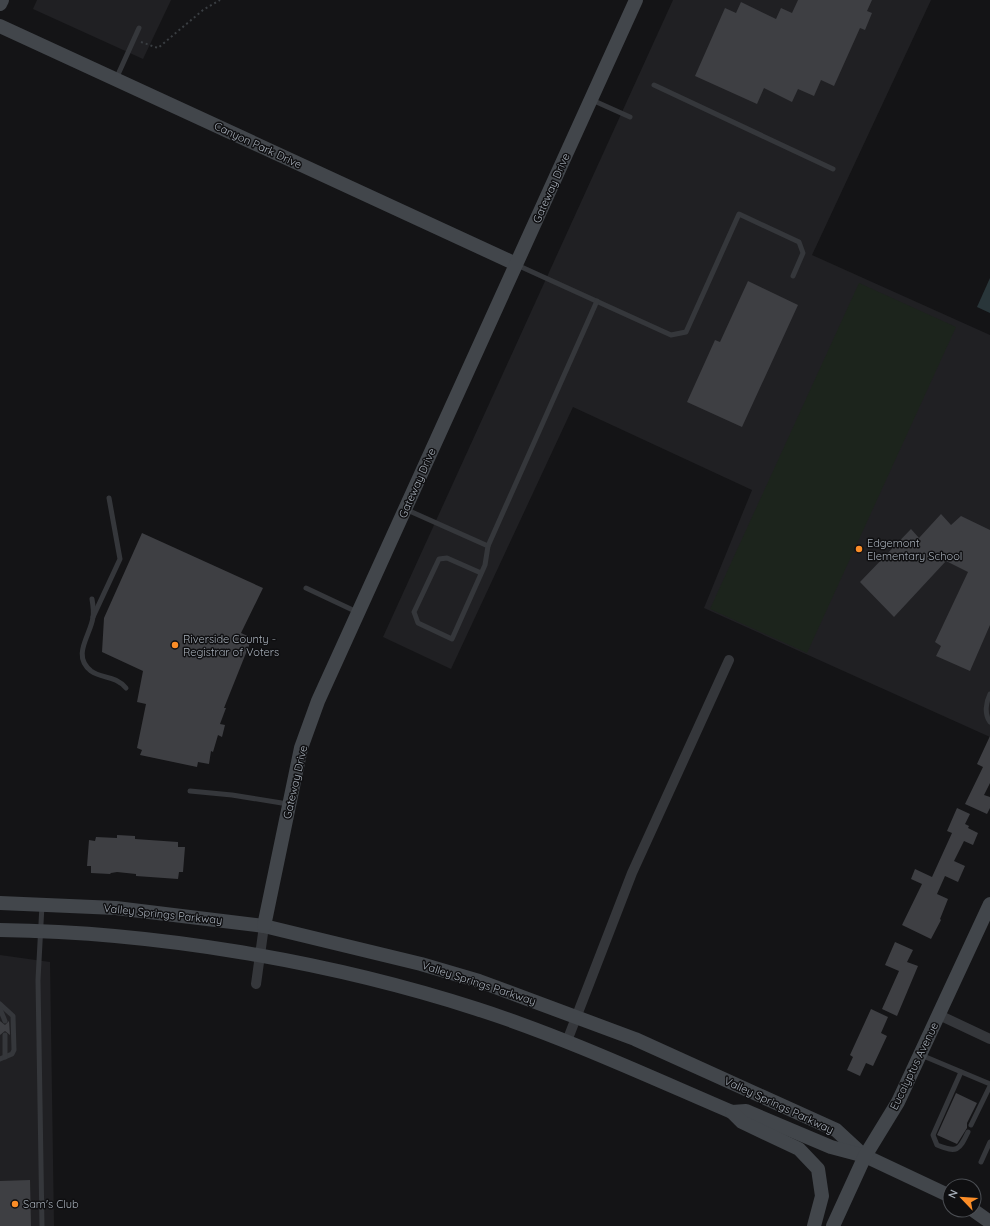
<svg xmlns="http://www.w3.org/2000/svg" width="990" height="1226" font-family="Quicksand,sans-serif">
	<style>
		.built { fill: #202023 }
		.green { fill: #1c241c }
		.water { fill: #29363a }
		.building { fill: #3e3f43 }
		.lines { fill: none; stroke-linecap: round; stroke-linejoin: round }
		.path { stroke: #3a3e42; stroke-width: 2; stroke-dasharray: 2 3; stroke-linecap: butt }
		.lane { stroke: #35373b; stroke-width: 5 }
		.street { stroke: #35373b; stroke-width: 10 }
		.secondary { stroke: #42464b; stroke-width: 14 }
		.poi-dot { fill: #fb8d27; stroke: #0f0f11; stroke-width: 1.5 }
		.labels { text-anchor: middle; stroke-width: 3; stroke-linejoin: round; paint-order: stroke }
		.street-label { font-size: 11px; fill: #a5adb7; stroke: #0f0f11 }
		.poi-label { font-size: 11px; fill: #a5adb7; stroke: #0f0f11; text-anchor: start }
	</style>
	<rect width="100%" height="100%" fill="#141416"/>
	<g class="built">
		<path d="M37,0H171L143,59L33,9Z"/>
		<path d="M673,0H931L812,255L990,335V737L704,608L752,490L573,407L451,669L383,637Z"/>
		<path d="M0,955L50,962L54,1226H0Z"/>
	</g>
	<path class="green" d="M859,283L956,327L807,653L710,609Z"/>
	<path class="water" d="M990,278V313L977,307Z"/>
	<g class="building">
		<path d="M798,0H872L867,11L872,13L865,30L860,28L834,86L821,80L814,96L798,89L792,102L764,88L757,104L695,76L725,8L736,13L741,2L776,19L781,8L792,13Z"/>
		<path d="M748,281L798,305L742,427L687,402L715,340L720,342Z"/>
		<path d="M941,514L951,525L961,516L990,530V625L970,671L936,656L941,646L935,642L968,572L946,561L894,617L860,582L911,529L919,538Z"/>
		<path d="M142,533L263,588L241,633L252,638L224,708H226L220,724L225,725L222,737L218,735L213,752L211,751L209,764L198,762L197,767L140,755L142,750L137,748L146,704L137,702L143,671L102,652L104,618Z"/>
		<path d="M990,736V783L984,795L990,797V808L987,814L965,804L983,767L977,764Z"/>
		<path d="M957,808L970,814L965,824L969,826L968,828L978,833L973,845L964,841L954,861L965,866L958,882L945,876L937,894L948,899L940,919L941,920L931,939L902,925L922,884L911,879L915,869L932,877L952,833L947,831Z"/>
		<path d="M117,835L135,836V839L178,842V847H185L183,872H179L178,879L136,876V874L117,872L111,873L110,874L91,873V866H87L89,840L95,841L96,837L117,838Z"/>
		<path d="M895,942L913,950L907,962L918,966L897,1016L882,1009L899,971L885,965Z"/>
		<path d="M871,1009L888,1017L881,1033L887,1036L873,1066L866,1063L860,1076L847,1070L853,1057L850,1055Z"/>
		<path d="M0,1021L5,1025L9,1021L10,1035L5,1031L0,1035Z"/>
		<path d="M956,1093L977,1103L967,1123V1128L957,1144L937,1135Z"/>
		<path d="M30,1180L31,1226H0V1181Z"/>
	</g>
	<g class="lines">
		<path class="path" d="M141,42L158,48L203,10L220,0"/>
		<g class="lane">
			<path d="M116,79L139,28"/>
			<path d="M654,85L833,169"/>
			<path d="M592,100L630,117"/>
			<path d="M517,265L671,335L686,332L739,214L799,242L803,253L793,276"/>
			<path d="M405,509L488,546"/>
			<path d="M481,573L447,558L439,559L414,612L418,623L452,639L485,565L488,546L597,301"/>
			<path d="M306,588L357,612"/>
			<path d="M92,599C93,605 94,611 93,617C91,635 71,655 91,671C102,679 115,675 126,688"/>
			<path d="M93,617L120,559L109,498"/>
			<path d="M990,694C986,702 984,714 990,722"/>
			<path d="M190,791L232,795L288,804"/>
			<path d="M0,1004L13,1016L14,1050L12,1054L0,1059"/>
			<path d="M0,1009L5,1021"/>
			<path d="M5,1035V1057"/>
			<path d="M921,1055L990,1084"/>
			<path d="M961,1072L933,1135L937,1145C957,1153 959,1151 968,1132"/>
			<path d="M971,1125L990,1086"/>
			<path d="M981,1162L990,1142"/>
			<path d="M42,1226L38,980L42,905"/>
		</g>
		<g class="street">
			<path d="M256,984L264,926"/>
			<path d="M939,1015L990,1039"/>
			<path d="M567,1041L632,873L729,660"/>
		</g>
		<g class="secondary">
			<path d="M0,4L2,0"/>
			<path d="M0,26L516,264"/>
			<path d="M0,903L116,908L264,926L421,964L479,981L635,1039L836,1130L863,1155"/>
			<path d="M264,926L301,748L318,701L636,0"/>
			<path d="M0,930C156,932 328,961 477,1009C564,1037 648,1076 732,1112L746,1111L831,1147L865,1156L950,1196"/>
			<path d="M732,1112L742,1122L799,1149L818,1169L822,1196L814,1226"/>
			<path d="M973,1210L990,1222"/>
			<path d="M833,1226L865,1156L898,1102L990,904"/>
		</g>
	</g>
	<g class="poi-dot">
		<circle cx="859" cy="549" r="4"/>
		<circle cx="175" cy="645" r="4"/>
		<circle cx="15" cy="1204" r="4"/>
	</g>
	<g class="labels">
		<g class="street-label">
			<text transform="translate(258 145) rotate(25)" y="4">Canyon Park Drive</text>
			<text transform="translate(551 188) rotate(-66)" y="4">Gateway Drive</text>
			<text transform="translate(417 483) rotate(-66)" y="4">Gateway Drive</text>
			<text transform="translate(295 782) rotate(-77)" y="4">Gateway Drive</text>
			<text transform="translate(163 914) rotate(6)" y="4">Valley Springs Parkway</text>
			<text transform="translate(479 983) rotate(18)" y="4">Valley Springs Parkway</text>
			<text transform="translate(914 1066) rotate(-64)" y="4">Eucalyptus Avenue</text>
			<text transform="translate(779 1105) rotate(25)" y="4">Valley Springs Parkway</text>
		</g>
		<g class="poi-label">
			<text x="867" y="547">Edgemont<tspan x="867" dy="13">Elementary School</tspan></text>
			<text x="183" y="643">Riverside County -<tspan x="183" dy="13">Registrar of Voters</tspan></text>
			<text x="23" y="1208">Sam's Club</text>
		</g>
	</g>
	<g transform="translate(962 1198) rotate(295)"><circle r="19" fill="#0f0f11" stroke="#4b4e53"/>
	<path d="M0-3L7 15L0 10L-7 15Z" fill="#fb8d27"/>
	<text y="-6" font-size="11" font-weight="bold" text-anchor="middle" fill="#a5adb7">N</text>
	</g>
</svg>
